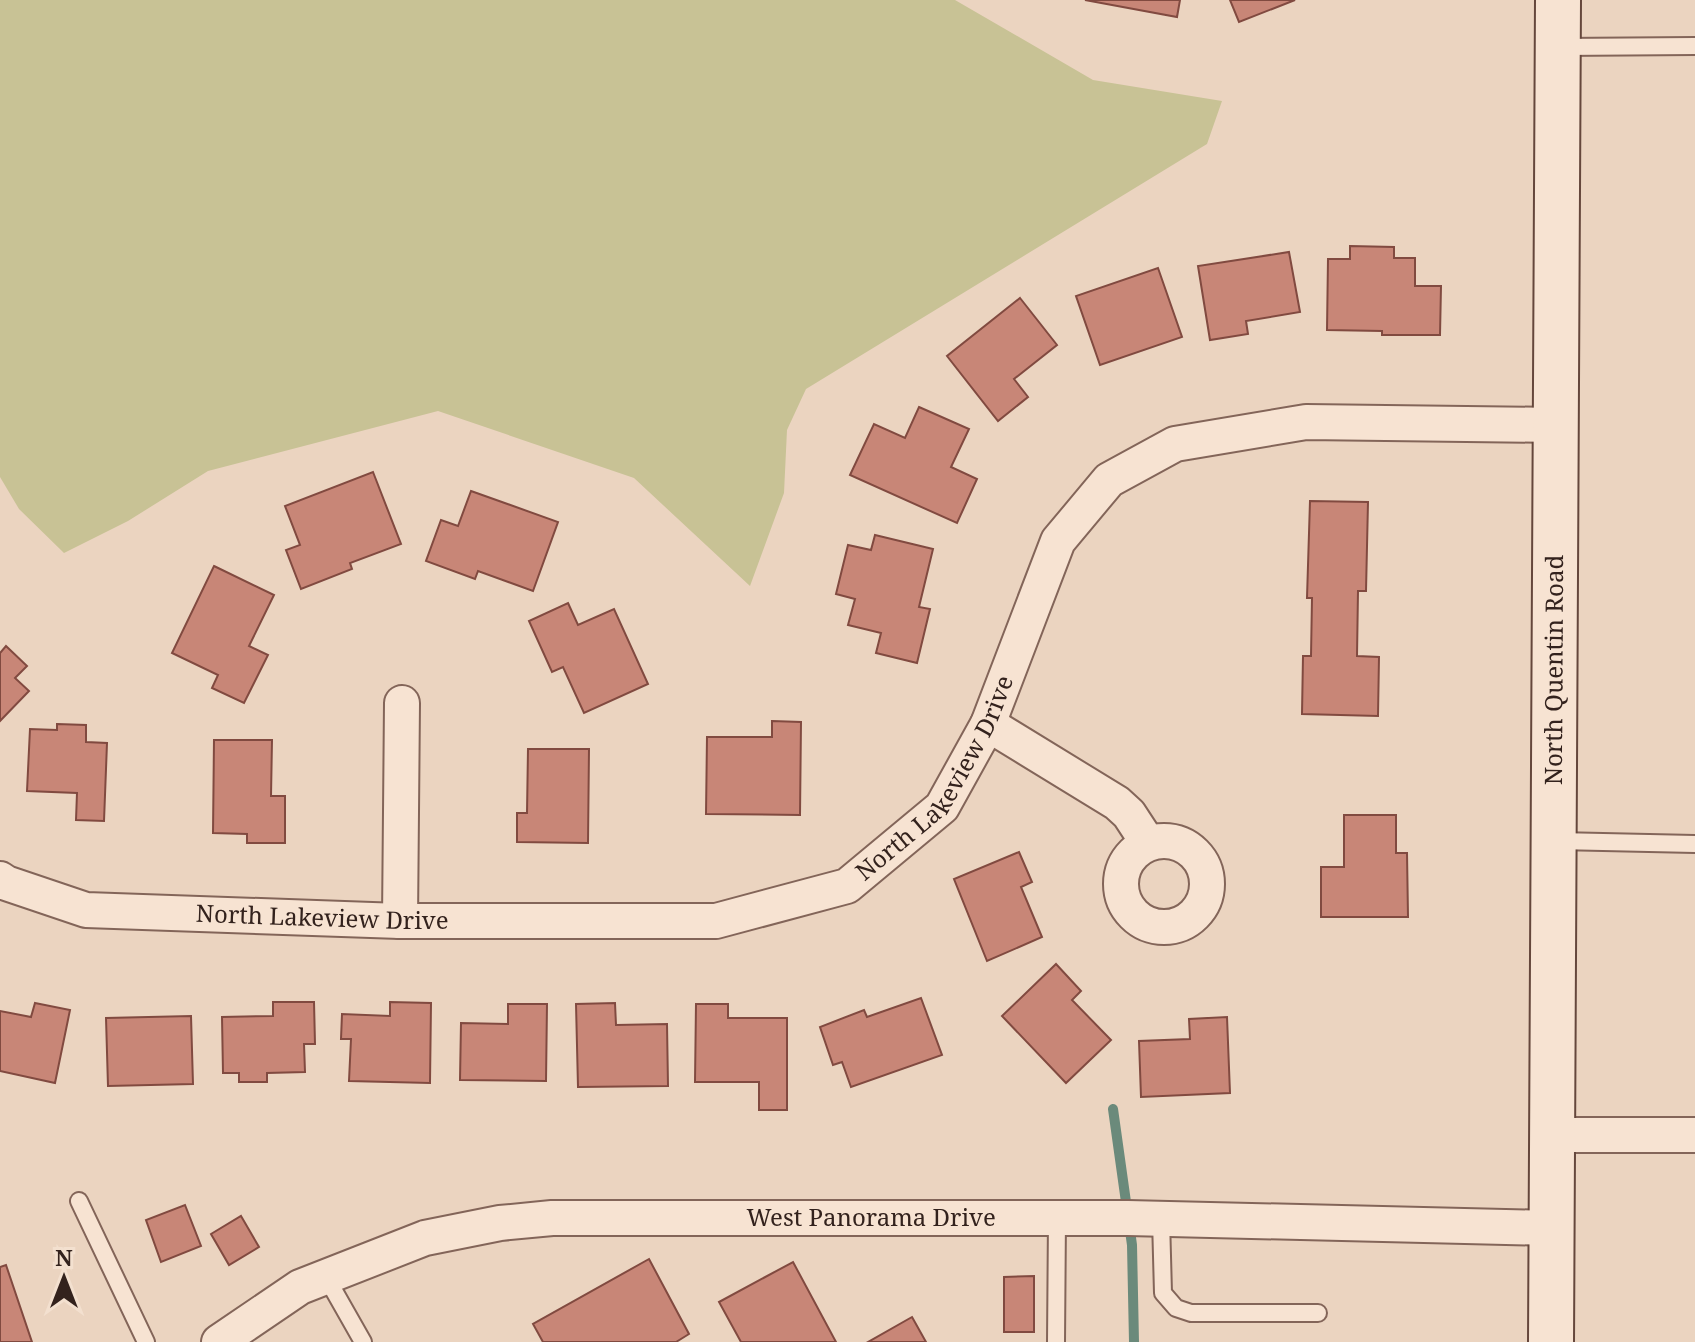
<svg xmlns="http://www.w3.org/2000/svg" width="1695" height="1342" font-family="'Noto Serif',serif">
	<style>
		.green { fill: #c8c295 }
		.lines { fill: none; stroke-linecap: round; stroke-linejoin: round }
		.stream { stroke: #6b8a7b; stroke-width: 10 }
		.building { fill: #c88677; stroke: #814a40; stroke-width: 2 }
		.service-casing { stroke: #836559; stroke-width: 20 }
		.minor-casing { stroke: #836559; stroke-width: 38 }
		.secondary-casing { stroke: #65473c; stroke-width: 48 }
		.service { stroke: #f7e3d2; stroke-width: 16 }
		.minor { stroke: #f7e3d2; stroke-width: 34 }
		.secondary { stroke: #f7e3d2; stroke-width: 44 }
		.labels { text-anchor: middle; stroke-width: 6; stroke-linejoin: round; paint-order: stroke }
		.street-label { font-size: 24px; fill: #33221d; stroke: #f3e0cf }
	</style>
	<rect width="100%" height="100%" fill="#ebd4c0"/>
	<path class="green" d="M0,0H955L1093,80L1222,101L1207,144L806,389L787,430L784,493L750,586L634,478L438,411L208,471L128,521L64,553L19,509L0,477Z"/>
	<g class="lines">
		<path class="stream" d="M1113,1109L1132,1245L1134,1342"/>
	</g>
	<g class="building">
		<path d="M1085,0H1180L1177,17Z"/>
		<path d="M1230,0H1295L1239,22Z"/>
		<path d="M1350,246L1394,247V258H1415V286H1441L1440,335H1382V331L1327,330L1328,259H1350Z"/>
		<path d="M1289,252L1300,312L1246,321L1248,334L1210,340L1198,266Z"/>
		<path d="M1158,268L1182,337L1100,365L1076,296Z"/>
		<path d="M1020,298L1057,345L1014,379L1028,397L998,421L947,356Z"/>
		<path d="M919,407L969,429L951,467L977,479L957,523L850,475L874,424L905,438Z"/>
		<path d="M373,472L401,544L350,563L352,569L301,589L286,550L300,545L285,506Z"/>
		<path d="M471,491L558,522L533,591L478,571L475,579L426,561L441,520L458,526Z"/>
		<path d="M1310,501L1368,502L1366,591H1358L1357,656L1379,657L1378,716L1302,714L1303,656H1311L1312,598H1307Z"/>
		<path d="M875,535L933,549L919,607L930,609L917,663L876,653L881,633L848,625L855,599L836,594L848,545L871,550Z"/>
		<path d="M214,566L274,595L249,646L268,655L244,703L212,688L218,675L172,653Z"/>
		<path d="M568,603L578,625L614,609L648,684L584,713L563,667L552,672L529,621Z"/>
		<path d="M6,646L27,666L15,678L29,691L0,721V653Z"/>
		<path d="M772,721L801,722L800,815L706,814L707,737H772Z"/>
		<path d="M57,724L86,725V742L107,743L104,821L76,820L77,793L27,791L30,729L57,730Z"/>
		<path d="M214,740H272L271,796H285V843H247V834L213,833Z"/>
		<path d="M528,749H589L588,843L517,842V813H527Z"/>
		<path d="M1344,815H1396V853H1407L1408,917H1321V867H1344Z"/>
		<path d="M1019,852L1032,882L1021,887L1042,937L987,961L954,879Z"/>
		<path d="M1056,964L1081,991L1072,1000L1111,1040L1066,1083L1002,1016Z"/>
		<path d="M921,998L942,1055L851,1087L842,1062L833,1065L820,1027L864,1010L867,1017Z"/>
		<path d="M273,1002H314L315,1044H304L305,1072L267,1073V1082H239V1073H223L222,1017L273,1016Z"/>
		<path d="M390,1002L431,1003L430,1083L349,1081L351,1039H341L342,1014L390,1016Z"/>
		<path d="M35,1003L70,1010L55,1083L0,1071V1011L31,1017Z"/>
		<path d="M615,1003L616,1025L667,1024L668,1086L578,1087L576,1004Z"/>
		<path d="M508,1004H547L546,1081L460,1080L461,1023L508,1024Z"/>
		<path d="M696,1004H728V1018H787V1110H759V1082H695Z"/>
		<path d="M191,1016L193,1084L108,1086L106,1018Z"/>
		<path d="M1227,1017L1230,1093L1141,1097L1139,1041L1190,1039L1189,1019Z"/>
		<path d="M185,1205L201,1246L161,1262L146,1220Z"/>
		<path d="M241,1216L259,1247L229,1265L211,1234Z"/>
		<path d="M649,1259L689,1334L676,1342H543L533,1324Z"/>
		<path d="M793,1262L836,1342H741L719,1302Z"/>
		<path d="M6,1265L32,1342H0V1267Z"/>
		<path d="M1034,1276V1332H1004V1277Z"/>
		<path d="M912,1317L926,1342H868Z"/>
	</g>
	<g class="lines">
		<defs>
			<g id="service">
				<path d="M1560,47L1695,46"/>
				<path d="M1557,841L1695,844"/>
				<path d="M79,1201L146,1342"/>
				<path d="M1161,1219L1163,1293L1176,1308L1191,1313H1318"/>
				<path d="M325,1275L363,1342"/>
				<path d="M1056,1342L1057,1218"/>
			</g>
			<g id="minor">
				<path d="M988,724L1117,803L1129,814L1148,843"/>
				<circle cx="1164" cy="884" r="43"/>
				<path id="s1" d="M0,879L6,883L86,910L400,921H716L847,886L942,807L988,724L1058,541L1109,480L1175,444L1306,422L1556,425"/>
				<path d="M400,921L402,703"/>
				<path d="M1552,1135H1695"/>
				<path id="s2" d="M219,1342L300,1287L425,1238L500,1223L552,1218H1128L1551,1228"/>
			</g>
			<g id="secondary">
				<path id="s3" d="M1551,1342L1558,0"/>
			</g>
		</defs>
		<use href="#service" class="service-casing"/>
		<use href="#minor" class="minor-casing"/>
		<use href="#secondary" class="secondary-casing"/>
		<use href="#service" class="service"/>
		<use href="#minor" class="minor"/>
		<use href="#secondary" class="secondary"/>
	</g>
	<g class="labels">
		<g class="street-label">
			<text dy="8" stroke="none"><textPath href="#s3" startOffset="672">North Quentin Road</textPath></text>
			<text dy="8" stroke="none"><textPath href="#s1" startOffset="1000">North Lakeview Drive</textPath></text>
			<text dy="8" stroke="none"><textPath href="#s1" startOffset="328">North Lakeview Drive</textPath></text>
			<text dy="8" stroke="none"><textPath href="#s2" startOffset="680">West Panorama Drive</textPath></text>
		</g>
	</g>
	<g transform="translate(64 1278)" stroke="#f3e0cf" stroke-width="6" paint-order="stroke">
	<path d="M0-6L14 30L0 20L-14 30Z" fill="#33221d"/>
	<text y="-12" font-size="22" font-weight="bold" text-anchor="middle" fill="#33221d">N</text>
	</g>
</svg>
